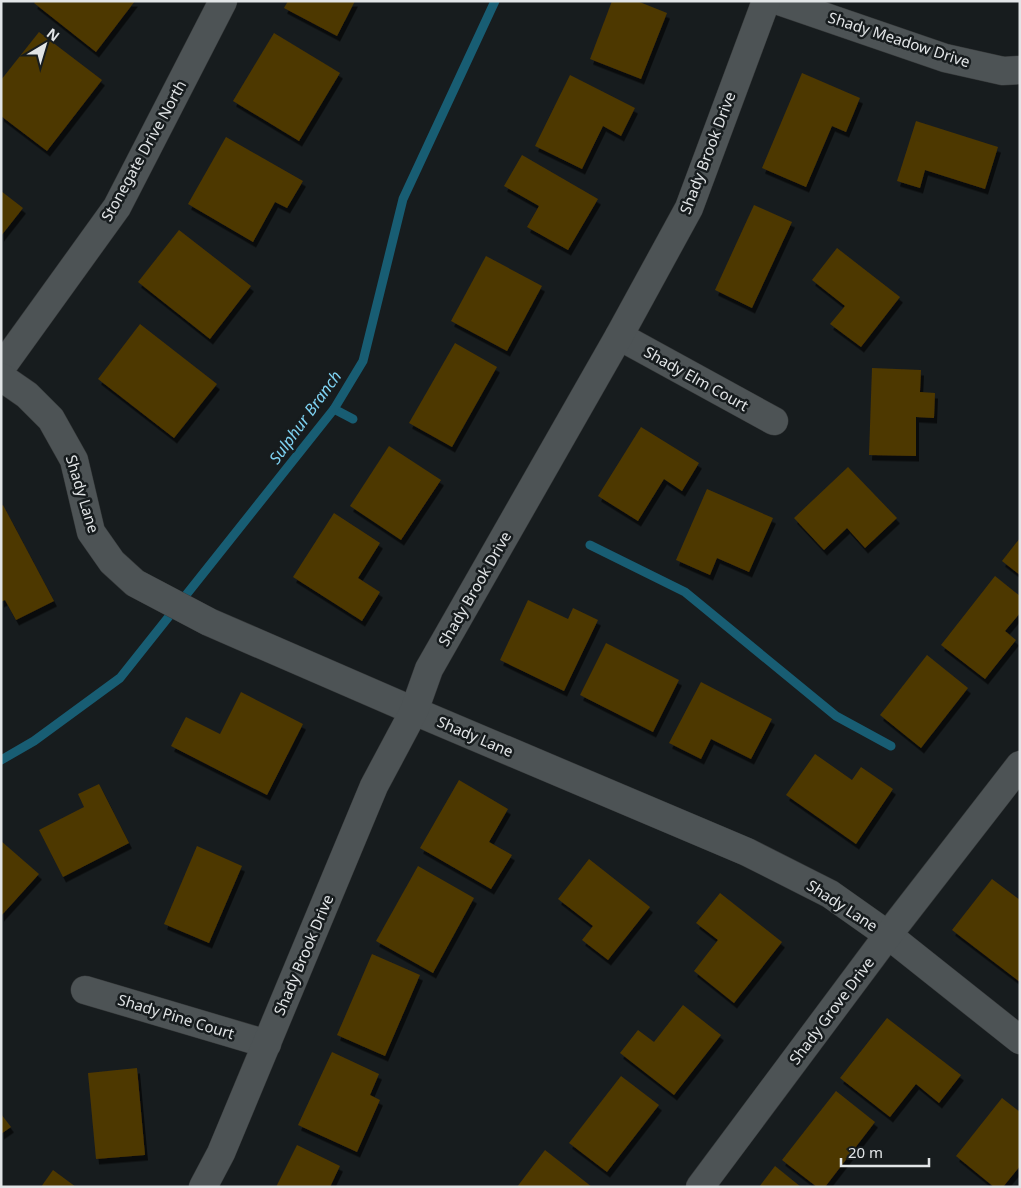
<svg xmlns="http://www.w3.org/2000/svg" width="1021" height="1188" font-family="'Noto Sans',sans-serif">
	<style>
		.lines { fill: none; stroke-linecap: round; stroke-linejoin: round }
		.stream { stroke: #185d73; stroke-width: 9 }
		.building { fill: #4e3700; filter: url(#shadow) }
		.minor-casing { stroke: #353839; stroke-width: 29 }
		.tertiary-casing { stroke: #353839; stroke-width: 29 }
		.minor { stroke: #4d5355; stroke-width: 28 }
		.tertiary { stroke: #4d5355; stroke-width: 28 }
		.labels { text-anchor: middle; stroke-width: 5; stroke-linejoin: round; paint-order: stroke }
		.street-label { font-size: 15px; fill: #e2e5e7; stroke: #171c1e }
		.water-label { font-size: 16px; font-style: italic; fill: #7ed1f1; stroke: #171c1e }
	</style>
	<defs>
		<filter id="shadow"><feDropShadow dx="3" dy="5.5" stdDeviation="0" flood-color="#0009"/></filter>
	</defs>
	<rect width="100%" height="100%" fill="#171c1e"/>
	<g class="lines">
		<g class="stream">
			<path d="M334,409L353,419"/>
			<path d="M590,545L685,592L836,716L891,746"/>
			<path d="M1,760L34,741L120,678L334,409L363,361L403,199L495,1"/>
		</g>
	</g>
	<g class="building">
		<path d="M36,1H135L96,52L34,3Z"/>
		<path d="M288,1H355L337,36L284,8Z"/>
		<path d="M612,1H637L667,13L641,79L590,59Z"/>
		<path d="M39,32L102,80L47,151L1,116V80Z"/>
		<path d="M274,33L340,73L299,141L233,101Z"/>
		<path d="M802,73L860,98L846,132L832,126L806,187L762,168Z"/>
		<path d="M570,75L635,108L621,136L603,126L582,169L535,146Z"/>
		<path d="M916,121L998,147L985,189L925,170L920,188L897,181Z"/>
		<path d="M226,137L303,181L287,208L275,202L253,242L188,204Z"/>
		<path d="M522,155L598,199L568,250L527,227L539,206L504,186Z"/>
		<path d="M1,191L23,208L1,236Z"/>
		<path d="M754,205L792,222L752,308L715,290Z"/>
		<path d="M179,230L251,286L210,339L138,282Z"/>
		<path d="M837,248L900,297L861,347L830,324L845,306L812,280Z"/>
		<path d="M486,256L542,286L507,351L451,321Z"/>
		<path d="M140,324L217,384L174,438L98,379Z"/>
		<path d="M455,343L497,367L452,447L409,423Z"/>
		<path d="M872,368L921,370L920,392L935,393L934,418L916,417V456L869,455Z"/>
		<path d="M641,427L699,463L682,491L664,479L638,521L598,496Z"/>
		<path d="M389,446L441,480L401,540L350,506Z"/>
		<path d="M848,467L897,518L865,548L847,528L824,550L794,518Z"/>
		<path d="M707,489L773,518L749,572L717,558L710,575L676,560Z"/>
		<path d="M3,505L54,601L16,620L5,600L1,602V506Z"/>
		<path d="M334,513L380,543L358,578L380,592L362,621L293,577Z"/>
		<path d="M1020,538V575L1002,561Z"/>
		<path d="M995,576L1020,596V613L1005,631L1016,640L985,679L941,645Z"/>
		<path d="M528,600L568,619L573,608L598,620L564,691L500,660Z"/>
		<path d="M606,643L679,680L653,732L580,695Z"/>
		<path d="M927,655L968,688L921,748L880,715Z"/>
		<path d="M701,682L772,719L751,759L711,739L701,759L669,743Z"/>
		<path d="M241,692L303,724L267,795L171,746L186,717L220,734Z"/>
		<path d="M815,754L852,780L861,767L893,789L856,844L786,795Z"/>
		<path d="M459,780L508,809L489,842L512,855L491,889L420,848Z"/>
		<path d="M99,784L129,843L63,877L39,830L84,807L78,794Z"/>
		<path d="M1,841L39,874L1,916Z"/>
		<path d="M197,846L242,866L209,943L164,924Z"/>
		<path d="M589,859L650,907L608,960L582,940L593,926L558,899Z"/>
		<path d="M418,866L474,898L433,973L376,941Z"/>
		<path d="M992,879L1020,900V982L952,930Z"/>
		<path d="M720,893L782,942L734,1003L694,971L718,940L696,923Z"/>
		<path d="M372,954L420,975L385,1056L337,1035Z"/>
		<path d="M683,1005L721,1035L674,1095L620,1053L638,1030L654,1042Z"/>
		<path d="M887,1018L961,1075L939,1103L916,1084L890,1117L840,1078Z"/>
		<path d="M332,1052L379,1074L370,1095L380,1100L357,1152L298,1125Z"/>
		<path d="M137,1068L145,1155L96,1159L88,1073Z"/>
		<path d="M621,1076L659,1105L607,1172L569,1143Z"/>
		<path d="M836,1091L875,1122L825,1187H817L782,1160Z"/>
		<path d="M1002,1098L1020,1112V1166L1003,1187H994L956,1156Z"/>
		<path d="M1,1114L11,1127L1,1134Z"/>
		<path d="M297,1145L340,1166L330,1187H276Z"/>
		<path d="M545,1150L592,1187H517Z"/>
		<path d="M775,1166L801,1187H759Z"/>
		<path d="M53,1170L76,1187H41Z"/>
	</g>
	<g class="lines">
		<defs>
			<g id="minor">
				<path d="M779,1L945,58L1003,71L1020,70"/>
				<path d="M619,336L774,421"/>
				<path d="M1,368L117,207L223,1"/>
				<path d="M1,377L27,395L51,419L74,460L91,532L112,562L135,583L209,622L414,711L747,852L830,894L888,935L1020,1040"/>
				<path d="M85,990L267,1044"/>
				<path d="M700,1187L888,935L1020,765"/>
			</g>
			<path id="tertiary" d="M203,1187L221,1153L374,786L414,711L429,669L619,336L689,208L766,1"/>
		</defs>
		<use href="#minor" class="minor-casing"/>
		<use href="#tertiary" class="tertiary-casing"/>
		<use href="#minor" class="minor"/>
		<use href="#tertiary" class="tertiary"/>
	</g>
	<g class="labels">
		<g class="street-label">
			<text transform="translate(899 40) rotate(18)" y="5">Shady Meadow Drive</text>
			<text transform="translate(144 151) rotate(-61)" y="5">Stonegate Drive North</text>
			<text transform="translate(708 153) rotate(-69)" y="5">Shady Brook Drive</text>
			<text transform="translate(696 379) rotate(29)" y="5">Shady Elm Court</text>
			<text transform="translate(82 494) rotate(73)" y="5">Shady Lane</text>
			<text transform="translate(475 589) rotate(-60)" y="5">Shady Brook Drive</text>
			<text transform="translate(475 737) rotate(23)" y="5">Shady Lane</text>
			<text transform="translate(842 906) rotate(33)" y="5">Shady Lane</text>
			<text transform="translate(304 955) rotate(-67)" y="5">Shady Brook Drive</text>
			<text transform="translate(832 1011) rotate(-53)" y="5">Shady Grove Drive</text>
			<text transform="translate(176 1017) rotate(17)" y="5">Shady Pine Court</text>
		</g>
		<g class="water-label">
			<text transform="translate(305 417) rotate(-54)" y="6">Sulphur Branch</text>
		</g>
	</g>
	<rect width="1021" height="1188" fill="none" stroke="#e2e5e7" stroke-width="5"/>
	<g transform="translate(45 45) rotate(38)" stroke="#171c1e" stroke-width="4" paint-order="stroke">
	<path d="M0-4L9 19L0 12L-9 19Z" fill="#e2e5e7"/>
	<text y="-8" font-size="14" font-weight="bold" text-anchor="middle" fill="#e2e5e7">N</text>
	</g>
	<path d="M841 1158v8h88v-8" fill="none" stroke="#e2e5e7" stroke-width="2.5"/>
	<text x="848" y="1158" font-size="15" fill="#e2e5e7" stroke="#171c1e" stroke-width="4" paint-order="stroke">20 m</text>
</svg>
